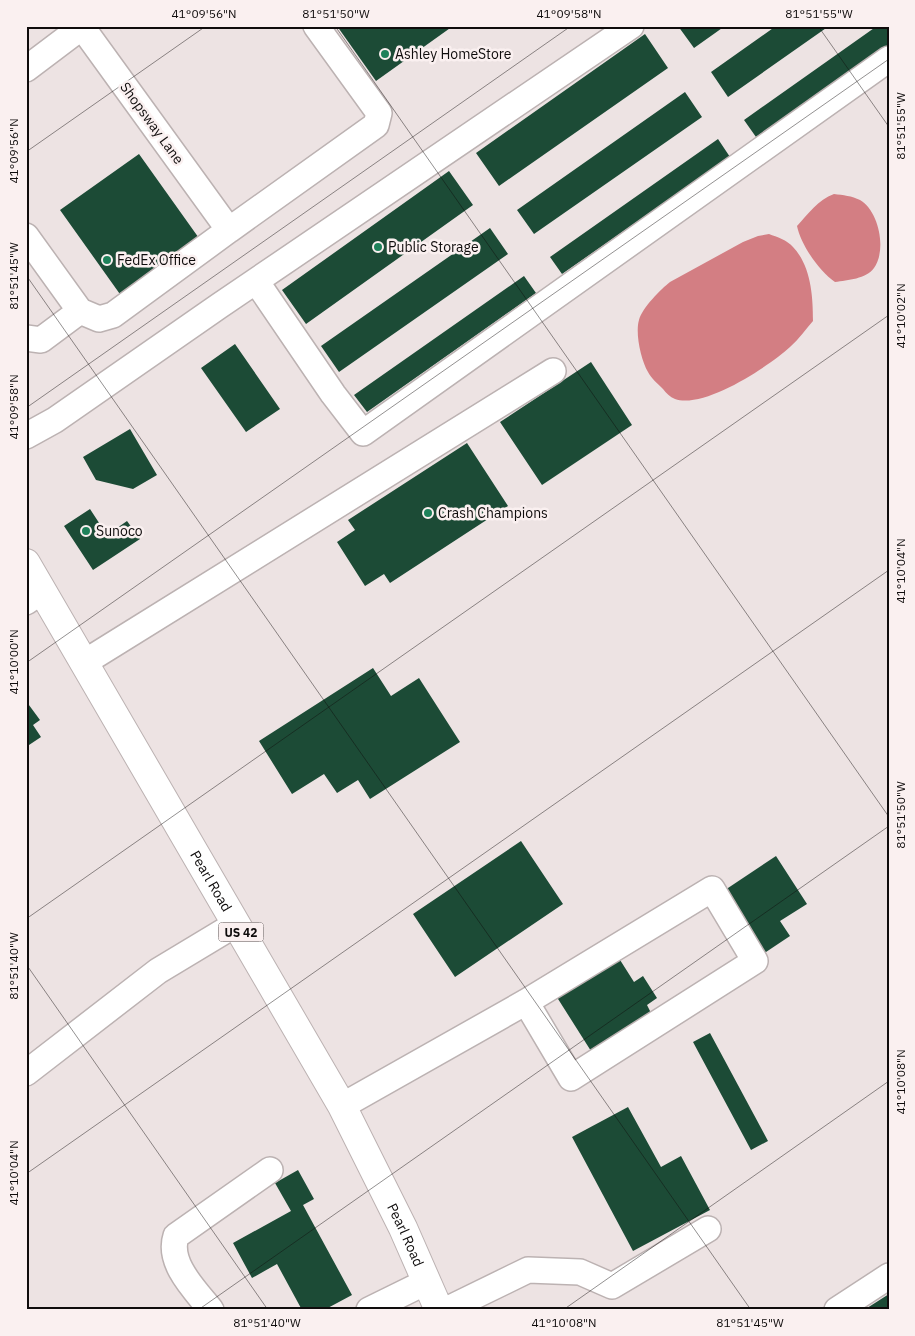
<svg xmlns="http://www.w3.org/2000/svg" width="915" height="1336" viewBox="0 0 915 1336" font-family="'IBM Plex Sans',sans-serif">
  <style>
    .water { fill: #d37e83 }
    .building { fill: #1c4b36 }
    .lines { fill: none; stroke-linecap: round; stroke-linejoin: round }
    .minor-casing { stroke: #bcb2b2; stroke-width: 28 }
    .major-casing { stroke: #bcb2b2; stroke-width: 30 }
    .minor { stroke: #fff; stroke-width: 25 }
    .major { stroke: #fff; stroke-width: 28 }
    .ticks { fill: none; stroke: #0f0c0c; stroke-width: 1; stroke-opacity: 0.45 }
    .poi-dot { fill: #1e815a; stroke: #faf0f0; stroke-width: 2 }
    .labels { text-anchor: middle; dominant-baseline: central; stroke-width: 5; stroke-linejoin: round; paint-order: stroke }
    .shield { fill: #faf0f0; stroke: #565050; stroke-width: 1 }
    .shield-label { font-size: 12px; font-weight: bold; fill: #0f0c0c }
    .poi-label { font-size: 14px; fill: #0f0c0c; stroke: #faf0f0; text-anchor: start }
    .street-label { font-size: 14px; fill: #0f0c0c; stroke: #faf0f0 }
    .neatline { fill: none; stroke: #0f0c0c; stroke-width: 2 }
    .ticks-label { font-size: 12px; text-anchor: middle; fill: #0f0c0c }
  </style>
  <rect width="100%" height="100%" fill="#ede3e3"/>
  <!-- water -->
  <path class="water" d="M834,194c9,1 18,2 26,6 19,11 27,50 14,68 -8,11 -26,12 -39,14 -16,-11 -34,-37 -38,-56 11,-12 21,-26 37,-32z
    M769,234c8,3 18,6 24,13 18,19 20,49 20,74 -7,8 -14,18 -23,26 -22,20 -86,62 -115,52 -5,-2 -9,-6 -12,-10 -5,-5 -12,-11 -15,-17 -7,-12 -13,-39 -9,-52 3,-12 22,-31 31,-38l73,-40 15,-6z"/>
  <!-- building -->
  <path class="building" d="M337,26h116l-77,55z
    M678,26h47l-31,22z
    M776,26h53l-101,71 -17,-25z
    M877,26h12v19l-133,92 -12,-17z
    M645,34l23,34 -169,118 -23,-33z
    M685,92l17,25 -168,117 -17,-24z
    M718,139l12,18 -168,117 -12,-17z
    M139,154l62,87 -79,56 -62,-87z
    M449,171l24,34 -167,119 -24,-34z
    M490,228l18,26 -169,118 -18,-26z
    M524,276l12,17 -169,119 -13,-17z
    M235,344l45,65 -34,23 -45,-64z
    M591,362l41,63 -90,60 -42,-63z
    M130,429l27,46 -24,14 -37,-9 -13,-23z
    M467,443l41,63 -118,77 -6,-9 -19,12 -28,-44 18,-12 -7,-10z
    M90,509l17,26 20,-14 13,18 -47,31 -29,-44z
    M373,668l18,28 28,-18 41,64 -90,57 -12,-19 -21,13 -13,-19 -32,20 -33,-53z
    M26,701l14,19 -7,5 8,12 -15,10z
    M521,841l42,63 -108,73 -42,-63z
    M776,856l31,48 -27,17 10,15 -27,18 -41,-62z
    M615,952l19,30 9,-6 14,22 -10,7 4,8 -60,38 -38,-60z
    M710,1033l58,108 -17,9 -58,-108z
    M628,1107l33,60 20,-11 29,54 -77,41 -61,-114z
    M298,1170l16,29 -11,6 49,90 -28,15h-22l-25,-46 -25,14 -19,-35 58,-32 -16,-28z
    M889,1294v16h-25z"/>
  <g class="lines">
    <defs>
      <path id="minor" d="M26,69l57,-43
        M229,230l147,-105 3,-12 -63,-87
        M26,236l54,75 19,8 14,-4 116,-85 -147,-203
        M256,281l77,113 30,39 526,-374
        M26,338l15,2 39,-29
        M26,436l29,-16 164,-114 412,-280
        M26,602l16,-11
        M85,662l468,-291
        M26,1073l132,-102 78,-47
        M342,1106l184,-104 186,-113 43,72 -184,117 -45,-76
        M211,1310c-16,-20 -44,-47 -35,-74l94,-66
        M369,1310l57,-28
        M446,1310l82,-40 52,2 32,14 96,-57
        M837,1310l52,-34"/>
      <g id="major">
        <path id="s1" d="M26,563l316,543 61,122 36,82"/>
      </g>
    </defs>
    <!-- minor casing -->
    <use href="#minor" class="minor-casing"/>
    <!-- major casing -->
    <use href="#major" class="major-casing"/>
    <!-- minor -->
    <use href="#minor" class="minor"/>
    <!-- major -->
    <use href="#major" class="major"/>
  </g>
  <!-- ticks -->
  <path class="ticks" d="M335,26l554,791M818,26l71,101M26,152l180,-126M26,275l725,1035M26,408l545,-382M26,663l863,-604M26,919l863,-604M26,964l242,346M26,1174l863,-604M198,1310l691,-484M563,1310l326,-229"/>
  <!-- markers -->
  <g class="poi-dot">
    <circle cx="385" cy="54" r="5"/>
    <circle cx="378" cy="247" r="5"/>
    <circle cx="107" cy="260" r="5"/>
    <circle cx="428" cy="513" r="5"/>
    <circle cx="86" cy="531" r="5"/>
  </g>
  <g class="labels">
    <!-- shield labels -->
    <rect class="shield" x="218.5" y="922.5" width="45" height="19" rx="4"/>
    <g class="shield-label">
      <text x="241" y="932">US 42</text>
    </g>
    <!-- poi labels -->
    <g class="poi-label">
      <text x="395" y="54">Ashley HomeStore</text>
      <text x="388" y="247">Public Storage</text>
      <text x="117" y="260">FedEx Office</text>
      <text x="438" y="513">Crash Champions</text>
      <text x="96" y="531">Sunoco</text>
    </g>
    <!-- street labels -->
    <g class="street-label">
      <text transform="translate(152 123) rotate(54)">Shopsway Lane</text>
      <text stroke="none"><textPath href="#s1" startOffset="368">Pearl Road</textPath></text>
      <text stroke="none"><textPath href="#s1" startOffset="772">Pearl Road</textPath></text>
    </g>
  </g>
  <!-- border -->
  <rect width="915" height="1336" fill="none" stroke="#faf0f0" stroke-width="55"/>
  <rect x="28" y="28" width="860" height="1280" class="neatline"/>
  <g class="ticks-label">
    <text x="204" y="18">41°09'56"N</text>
    <text x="336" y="18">81°51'50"W</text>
    <text x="569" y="18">41°09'58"N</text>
    <text x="819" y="18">81°51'55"W</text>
    <text transform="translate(901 126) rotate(-90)" y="4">81°51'55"W</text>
    <text transform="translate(14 151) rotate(-90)" y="4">41°09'56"N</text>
    <text transform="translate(14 276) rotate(-90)" y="4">81°51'45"W</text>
    <text transform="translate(901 316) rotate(-90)" y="4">41°10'02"N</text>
    <text transform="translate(14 407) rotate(-90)" y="4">41°09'58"N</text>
    <text transform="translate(901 571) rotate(-90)" y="4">41°10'04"N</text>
    <text transform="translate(14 662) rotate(-90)" y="4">41°10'00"N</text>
    <text transform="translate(901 815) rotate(-90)" y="4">81°51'50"W</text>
    <text transform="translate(14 966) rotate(-90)" y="4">81°51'40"W</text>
    <text transform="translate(901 1082) rotate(-90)" y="4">41°10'08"N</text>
    <text transform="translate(14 1173) rotate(-90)" y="4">41°10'04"N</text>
    <text x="267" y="1327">81°51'40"W</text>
    <text x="564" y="1327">41°10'08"N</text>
    <text x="750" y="1327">81°51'45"W</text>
  </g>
</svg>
